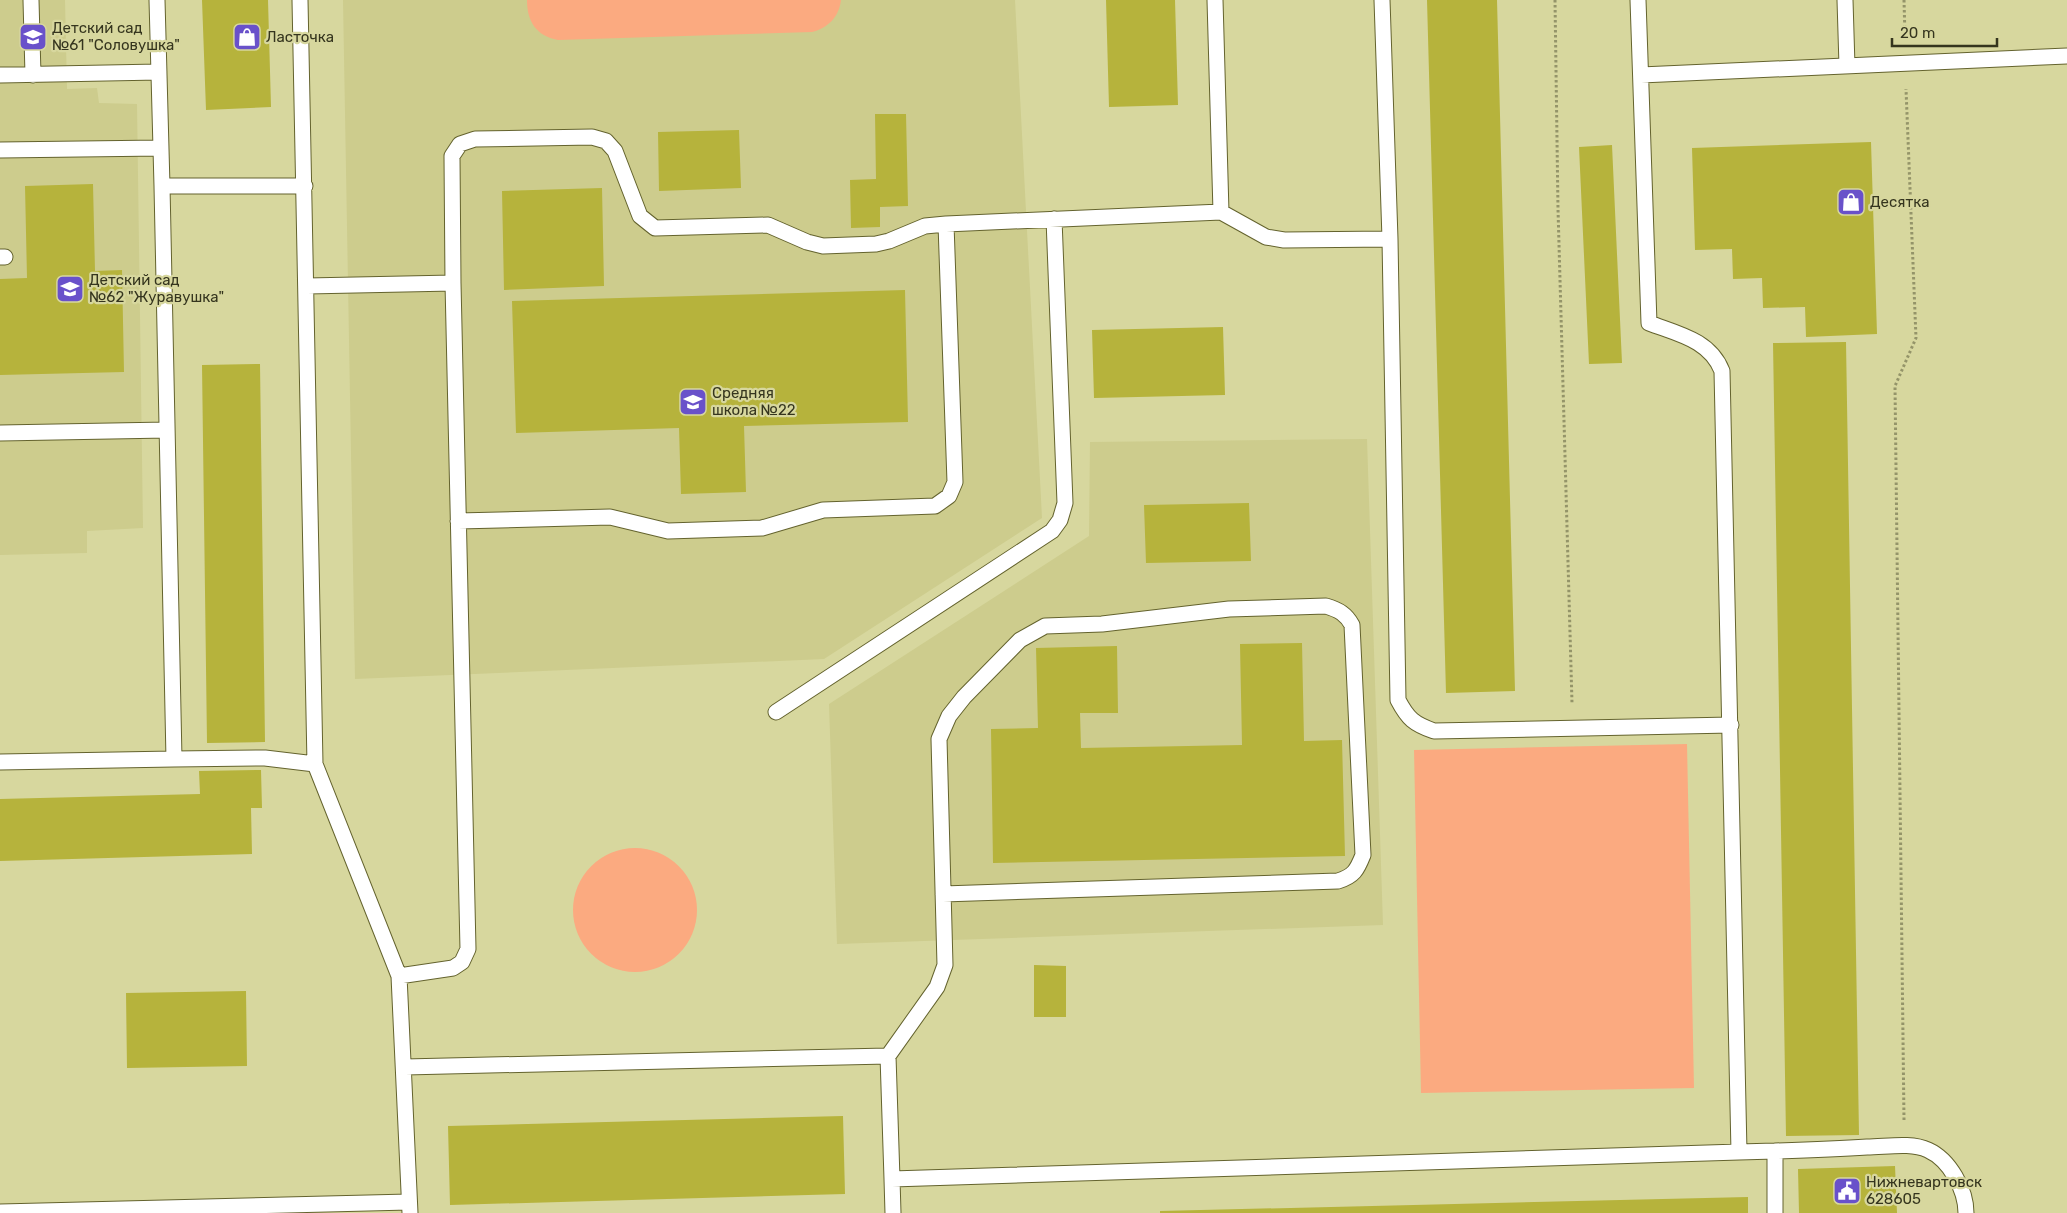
<svg xmlns="http://www.w3.org/2000/svg" width="2067" height="1213" viewBox="0 0 2067 1213" font-family="Rubik,sans-serif">
  <style>
    .built { fill: #cdcc8d }
    .green { fill: #fbaa80 }
    .building { fill: #b6b33c }
    .lines { fill: none; stroke-linecap: round; stroke-linejoin: round }
    .service-casing { stroke: #64632e; stroke-width: 17 }
    .path { stroke: #949469; stroke-width: 3; stroke-dasharray: 2.5 2.5; stroke-linecap: butt }
    .service { stroke: #fff; stroke-width: 15 }
    .labels { text-anchor: middle; dominant-baseline: central; stroke-width: 4.5; stroke-linejoin: round; paint-order: stroke }
    .poi-label { font-size: 15px; fill: #35351e; stroke: #d7d79e; text-anchor: start }
  </style>
  <rect width="100%" height="100%" fill="#d7d79e"/>
  <!-- built -->
  <path class="built" d="M0,0h65l2,89 30,-1 2,15 38,1 6,424 -56,3v22l-87,2z
    M343,0h672l27,518 -218,141 -469,20z
    M1367,439l16,486 -546,19 -8,-240 260,-168 1,-94z"/>
  <!-- green -->
  <path class="green" d="M527,0h314c-2,17 -13,28 -29,32l-254,8c-22,-4 -31,-19 -31,-40z
    M1687,744l7,344 -273,5 -7,-343z
    M573 910a62 62 0 1 1 124 0a62 62 0 1 1-124 0Z"/>
  <!-- building -->
  <path class="building" d="M202,0h66l3,107 -65,3z
    M1106,0h69l3,105 -69,2z
    M1427,0h70l18,691 -69,2z
    M875,114h31l2,92 -28,1v20l-29,1 -1,-48 26,-1z
    M739,130l2,58 -82,3 -1,-59z
    M1871,142l6,192 -71,3 -1,-30 -42,1 -1,-30 -29,1 -1,-30 -37,1 -3,-102z
    M1612,145l10,218 -33,1 -10,-217z
    M93,184l2,87 27,-1 2,102 -124,3v-96l27,-1 -2,-92z
    M602,188l2,98 -100,4 -2,-99z
    M905,290l3,132 -164,4 2,66 -65,2 -2,-66 -163,5 -4,-132z
    M1223,327l2,68 -131,3 -2,-68z
    M1846,342l13,793 -73,1 -13,-793z
    M260,364l5,378 -58,1 -5,-378z
    M1249,503l2,58 -105,2 -2,-58z
    M1302,643l2,98 38,-1 3,116 -352,7 -2,-134 47,-1 -2,-80 81,-2 1,67h-38l1,35 161,-3 -2,-101z
    M261,770l1,38h-11l1,46 -252,7v-62l200,-5 -1,-23z
    M1034,965l32,1v51h-32z
    M246,991l1,75 -120,2 -1,-75z
    M843,1116l2,78 -395,11 -2,-79z
    M1895,1166l2,47h-98l-1,-44z
    M1748,1197v16h-588v-2z"/>
  <g class="lines">
    <defs>
      <path id="service" d="M31,0l2,75
        M157,0l5,186
        M300,0l15,764 84,212 11,237
        M1215,0l6,212 45,25 18,3 106,-1
        M1382,0l8,239 8,461c10,19 16,24 36,31l297,-6
        M1845,0l2,66
        M0,75l159,-3
        M1641,75l426,-19
        M0,150l161,-2
        M0,257h5
        M307,286l146,-3
        M0,433l167,-3
        M458,521l152,-4 58,14 94,-3 61,-18 112,-4 14,-10 6,-14 -9,-258 275,-12
        M776,712l276,-181 8,-11 5,-17 -11,-284
        M174,759l91,-1 50,6
        M0,762l174,-3 -12,-573h143
        M399,976l54,-8 9,-6 6,-13 -15,-666 -1,-127 8,-12 15,-5 117,-2 14,4 9,10 25,65 15,12 113,-3 39,17 16,4 53,-2 13,-3 36,-15 21,-2
        M888,1056l49,-69 8,-22 -6,-226 10,-23 15,-19 56,-57 25,-14 57,-2 127,-15 97,-3c13,4 20,8 26,19l11,230c-6,15 -9,21 -25,26l-395,13
        M405,1067l483,-11 4,123
        M1775,1151c31,-1 61,-2 92,-4 19,0 44,-5 61,3 22,10 38,40 38,63
        M1739,1152l36,-1v62
        M0,1212l409,-10
        M893,1213l-1,-34 847,-27 -17,-781c-12,-31 -44,-37 -73,-48l-11,-323"/>
    </defs>
    <!-- service casing -->
    <use href="#service" class="service-casing"/>
    <!-- path -->
    <path class="path" d="M1555,0l3,209 14,494
      M1904,0l1,37
      M1904,1120l-9,-734 21,-48 -10,-249"/>
    <!-- service -->
    <use href="#service" class="service"/>
  </g>
  <!-- icons -->
  <defs>
    <symbol id="school-square" viewBox="-11 -11 22 22"><rect x="-9" y="-9" width="18" height="18" rx="4" fill="#6951ca" stroke="#d7d79e"/><path d="M0-5L7-2L0 1L-7-2ZM-4 1L0 2.5L4 1V4Q0 6-4 4Z" fill="#fff"/></symbol>
    <symbol id="shop-square" viewBox="-11 -11 22 22"><rect x="-9" y="-9" width="18" height="18" rx="4" fill="#6951ca" stroke="#d7d79e"/><path d="M-5-2.5h2.3a2.7 3.5 0 0 1 5.4 0H5L5.5 6h-11ZM-1.5-2.5h3a1.5 2.3 0 0 0-3 0Z" fill="#fff"/></symbol>
    <symbol id="civic-square" viewBox="-11 -11 22 22"><rect x="-9" y="-9" width="18" height="18" rx="4" fill="#6951ca" stroke="#d7d79e"/><path d="M-.6-6.5H3V-4.5H.6V-3L4-1V1h2V6H-6V1h2V-1L-.6-3ZM-1.2 2.5V6h2.4V2.5Z" fill="#fff"/></symbol>
  </defs>
  <g fill-rule="evenodd">
    <use href="#school-square" x="17" y="21" width="32" height="32"/>
    <use href="#shop-square" x="231" y="21" width="32" height="32"/>
    <use href="#shop-square" x="1835" y="186" width="32" height="32"/>
    <use href="#school-square" x="54" y="273" width="32" height="32"/>
    <use href="#school-square" x="677" y="386" width="32" height="32"/>
    <use href="#civic-square" x="1831" y="1175" width="32" height="32"/>
  </g>
  <g class="labels">
    <!-- poi labels -->
    <g class="poi-label">
      <text x="52" y="28">Детский сад<tspan x="52" dy="17">№61 "Соловушка"</tspan></text>
      <text x="266" y="37">Ласточка</text>
      <text x="1870" y="202">Десятка</text>
      <text x="89" y="280">Детский сад<tspan x="89" dy="17">№62 "Журавушка"</tspan></text>
      <text x="712" y="393">Средняя<tspan x="712" dy="17">школа №22</tspan></text>
      <text x="1866" y="1182">Нижневартовск<tspan x="1866" dy="17">628605</tspan></text>
    </g>
  </g>
  <!-- scale -->
  <path d="M1892 38v8h105v-8" fill="none" stroke="#35351e" stroke-width="2.5"/>
  <text x="1900" y="38" font-size="15" fill="#35351e" stroke="#d7d79e" stroke-width="4" paint-order="stroke">20 m</text>
</svg>
